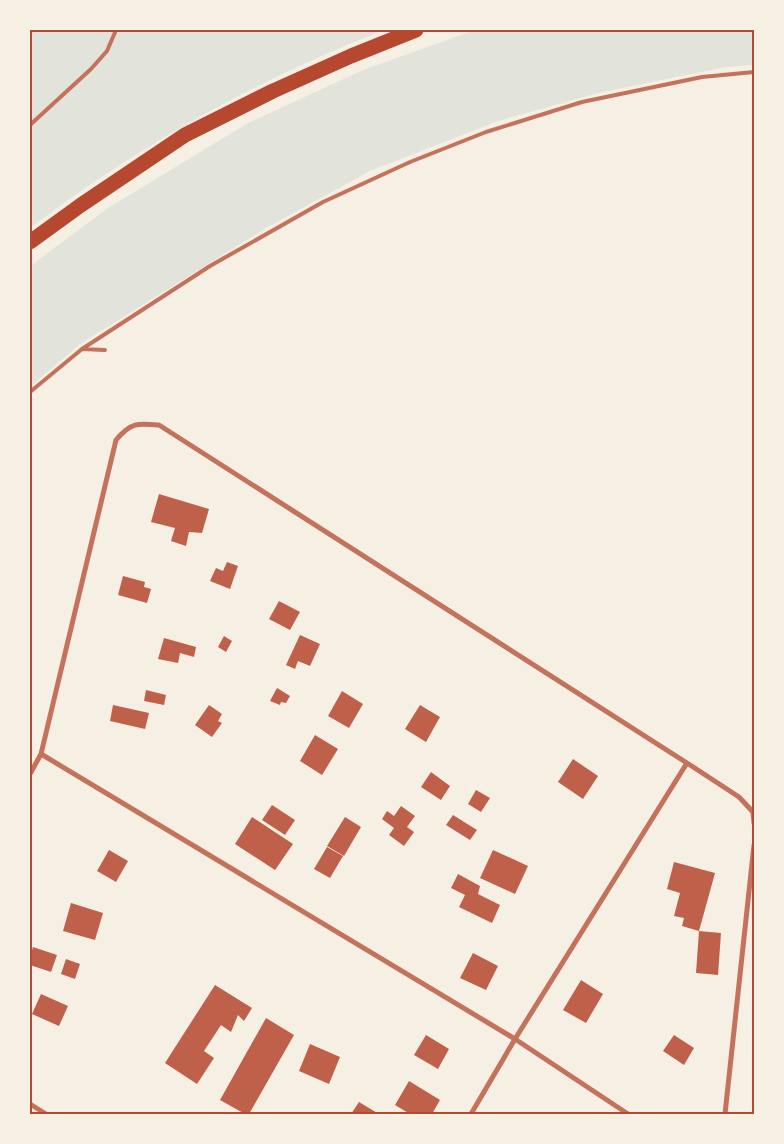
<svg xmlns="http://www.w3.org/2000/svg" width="784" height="1144" viewBox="0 0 784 1144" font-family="'DM Sans',sans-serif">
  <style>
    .green { fill: #e2e4dc }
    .building { fill: #bf614a }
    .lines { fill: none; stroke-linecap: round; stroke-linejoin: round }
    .service { stroke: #c5725c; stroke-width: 4 }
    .minor { stroke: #c5725c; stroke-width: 5 }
    .motorway { stroke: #b5482f; stroke-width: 15 }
    .neatline { fill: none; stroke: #b5482f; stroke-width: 2 }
  </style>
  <rect width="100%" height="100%" fill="#f6efe4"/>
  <!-- green -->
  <path class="green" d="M30,30h354c-126,49 -246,116 -354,198z
    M475,30h279v35l-28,2 -128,26 -100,28 -128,50 -104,57 -186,116 -50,43v-121l78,-58 140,-85 115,-53z"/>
  <!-- building -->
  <path class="building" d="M159,494l50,15 -7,24 -13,-1 -3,14 -15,-5 4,-13 -24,-6z
    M227,562l11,4 -8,23 -20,-8 6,-13 7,3z
    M123,576l22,6 -1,5 7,2 -4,14 -29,-8z
    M279,601l21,11 -10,18 -21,-11z
    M300,635l20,9 -10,22 -12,-5 -3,8 -9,-4z
    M224,636l8,5 -6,11 -8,-5z
    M164,638l32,9 -2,10 -14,-4 -2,10 -20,-4z
    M277,688l13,8 -4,7 -5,-1 -1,3 -10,-4z
    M146,690l20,5 -2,10 -20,-4z
    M342,691l21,13 -14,24 -21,-12z
    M113,705l36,8 -4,16 -35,-8z
    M209,705l13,9 -4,7 4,2 -10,14 -17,-12z
    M420,705l20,12 -14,25 -21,-13z
    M315,735l23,14 -16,26 -22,-14z
    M573,759l25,17 -15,23 -25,-17z
    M431,772l19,14 -9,14 -20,-13z
    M476,790l14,8 -9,14 -13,-8z
    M272,805l23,15 -10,15 -23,-15z
    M401,806l14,10 -8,11 7,5 -10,14 -15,-11 5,-7 -12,-9 5,-8 7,5z
    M453,815l24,15 -7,10 -24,-15z
    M252,817l41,27 -18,26 -40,-26z
    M345,817l16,10 -17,29 -17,-10z
    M327,847l16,9 -13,22 -16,-9z
    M109,850l19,11 -12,21 -19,-11z
    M493,850l35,16 -13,28 -35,-16z
    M674,862l41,11 -16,58 -17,-5 2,-8 -10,-2 6,-23 -13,-4z
    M458,874l22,12 -2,8 22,11 -8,18 -33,-16 6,-12 -14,-7z
    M71,903l32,10 -8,27 -32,-9z
    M699,931l22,2 -3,42 -22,-2z
    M33,947l24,8 -6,17 -21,-7v-9z
    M473,953l25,13 -12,24 -26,-12z
    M66,959l14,5 -5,15 -14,-5z
    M581,980l22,14 -17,29 -23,-13z
    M215,985l37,23 -8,13 -6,-6 -7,17 -10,-7 -17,26 10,7 -17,26 -32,-21z
    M41,994l27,12 -9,20 -27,-12z
    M266,1018l28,17 -45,79h-4l-25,-14z
    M426,1035l23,14 -11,20 -24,-14z
    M674,1035l20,13 -10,17 -21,-14z
    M310,1044l30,13 -11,27 -30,-13z
    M409,1081l31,19 -8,14h-22l-15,-9z
    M359,1102l20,12h-28z"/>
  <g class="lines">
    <!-- service -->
    <path class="service" d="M30,125l61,-56 16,-18 9,-21
      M82,349l23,1
      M30,392l52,-43 128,-83 113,-64 87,-40 76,-30 96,-30 120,-25 52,-5"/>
    <!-- minor -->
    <path class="minor" d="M41,754l474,285 113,75
      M30,774l11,-20 75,-314c15,-18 22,-17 43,-15l528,338 52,34 14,15 1,11
      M30,1104l16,10
      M471,1114l44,-75 172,-276
      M725,1114l29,-269"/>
    <!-- motorway -->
    <path class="motorway" d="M30,242l51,-37 104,-70 88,-44 78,-35 65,-26"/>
  </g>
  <!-- border -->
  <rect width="784" height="1144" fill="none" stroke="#f6efe4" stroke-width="62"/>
  <rect x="31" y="31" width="722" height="1082" class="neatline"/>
</svg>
